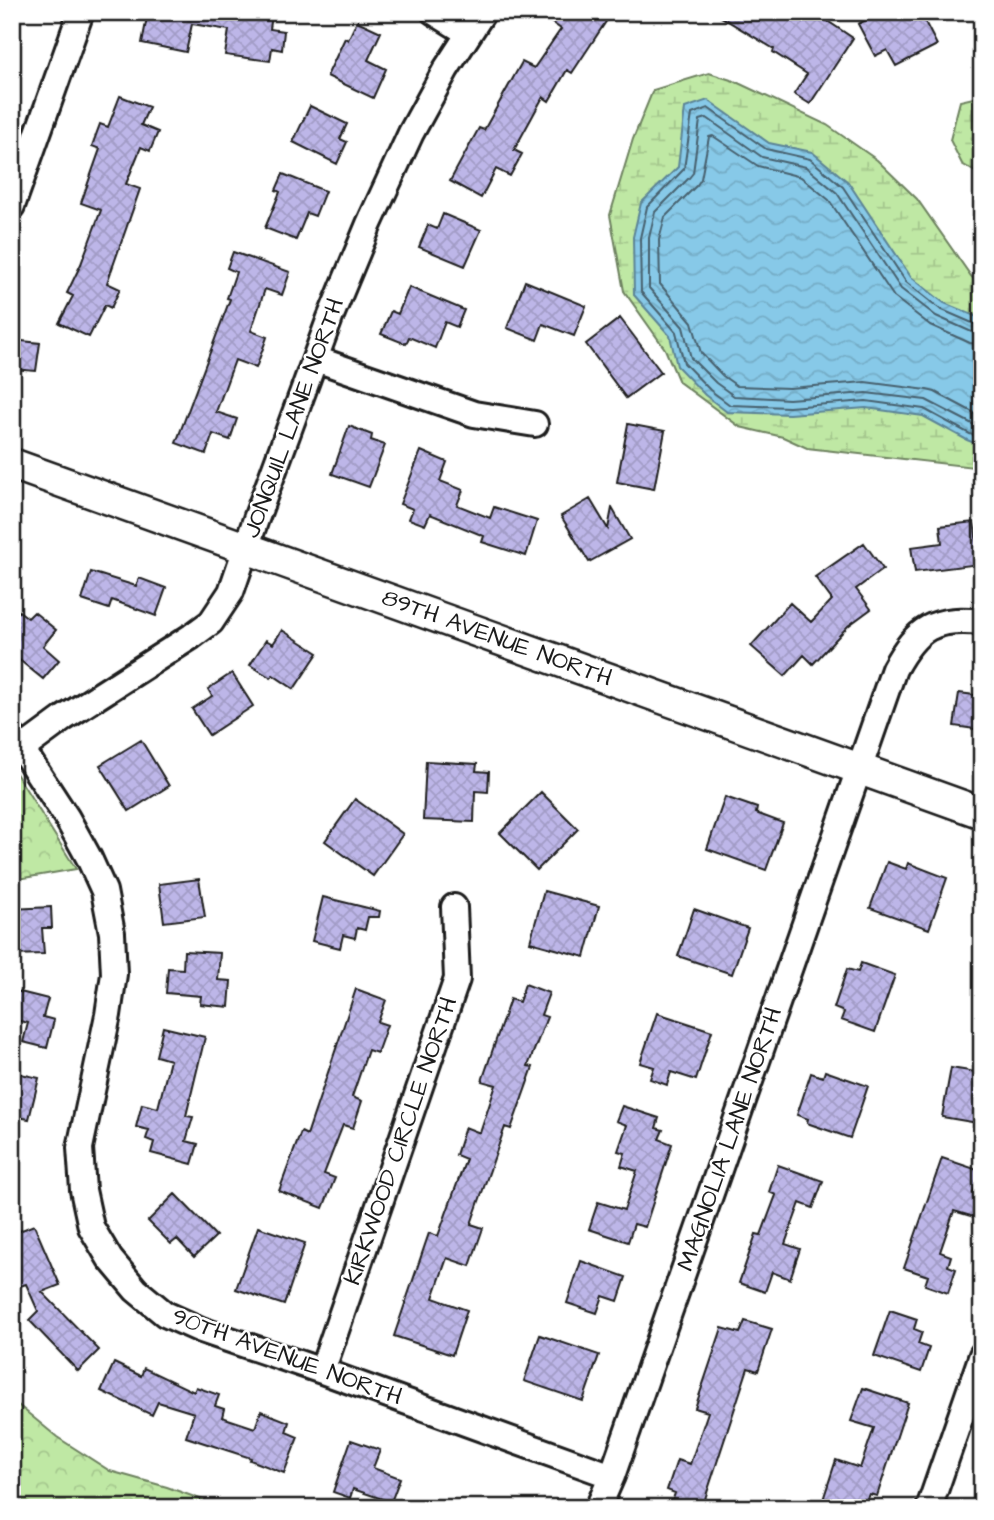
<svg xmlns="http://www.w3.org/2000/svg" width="994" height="1520" viewBox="0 0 994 1520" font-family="'Architects Daughter',sans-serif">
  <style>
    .forest { fill: url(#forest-crowns); stroke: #6e8260; stroke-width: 2 }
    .wetland { fill: url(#wetland-marsh); stroke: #6e8260; stroke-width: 2 }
    .water { fill: url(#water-waves); stroke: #5c8496; stroke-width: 2 }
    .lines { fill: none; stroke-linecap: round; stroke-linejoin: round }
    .shore { stroke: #47616e; stroke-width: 2 }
    .building { fill: url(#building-cross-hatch); stroke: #1c1c1c; stroke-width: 2 }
    .minor-casing { stroke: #1c1c1c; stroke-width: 30 }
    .tertiary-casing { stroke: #1c1c1c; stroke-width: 35 }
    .minor { stroke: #fff; stroke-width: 24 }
    .tertiary { stroke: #fff; stroke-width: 30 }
    .labels { text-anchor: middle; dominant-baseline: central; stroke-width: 5; stroke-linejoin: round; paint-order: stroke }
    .street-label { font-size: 24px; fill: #1c1c1c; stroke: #fff }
  </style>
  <defs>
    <pattern id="forest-crowns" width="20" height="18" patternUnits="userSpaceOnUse" patternTransform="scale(1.75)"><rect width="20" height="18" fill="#bfe8a4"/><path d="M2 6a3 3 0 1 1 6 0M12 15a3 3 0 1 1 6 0" fill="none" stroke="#a4c68d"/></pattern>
    <pattern id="wetland-marsh" width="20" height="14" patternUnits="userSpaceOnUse" patternTransform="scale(1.75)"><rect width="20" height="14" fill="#bfe8a4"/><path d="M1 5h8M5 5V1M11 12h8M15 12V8" fill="none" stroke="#a4c68d"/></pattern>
    <pattern id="water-waves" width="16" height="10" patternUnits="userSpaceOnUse" patternTransform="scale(1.75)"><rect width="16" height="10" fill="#87c9e8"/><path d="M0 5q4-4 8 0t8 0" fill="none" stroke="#74acc6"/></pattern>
    <pattern id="building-cross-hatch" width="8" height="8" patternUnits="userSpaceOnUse" patternTransform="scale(1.75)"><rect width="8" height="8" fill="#bdb6e8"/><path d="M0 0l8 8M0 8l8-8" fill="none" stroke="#a29cc6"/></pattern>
  </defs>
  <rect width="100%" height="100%" fill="#fff"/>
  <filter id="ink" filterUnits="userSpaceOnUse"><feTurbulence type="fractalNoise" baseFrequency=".0143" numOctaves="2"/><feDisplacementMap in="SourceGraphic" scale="14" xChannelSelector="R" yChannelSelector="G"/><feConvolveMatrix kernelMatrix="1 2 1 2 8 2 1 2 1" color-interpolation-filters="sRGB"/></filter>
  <g filter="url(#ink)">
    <!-- forest -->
    <path class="forest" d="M12,767l64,102 -64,11z
      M12,1400l45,37 53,34 57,16 58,21h-213z"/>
    <!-- wetland -->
    <path class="wetland" d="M709,73l25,8 93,44 50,35 40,39 54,77 11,11v181l-175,-20 -24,-11 -43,-10 -61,-45 -14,-33 -41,-58 -14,-76 23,-76 20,-49z
      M982,96v80l-20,-12 -12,-24 10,-39z"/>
    <!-- water -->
    <path class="water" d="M708,100l61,43 43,9 36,30 63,95 33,26 38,16v127l-15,-6 -44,-24 -57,-8 -77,6 -62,-2 -22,-17 -28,-29 -7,-30 -36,-41 -1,-58 8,-34 37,-36 7,-59z"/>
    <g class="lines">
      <!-- shore -->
      <path class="shore" d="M982,325h-5l-37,-16 -34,-27 -63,-95 -33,-28 -44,-10 -58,-41 -16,6 -8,55 -37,38 -7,31 1,54 35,40 8,31 26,27 20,15 59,2 77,-6 58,8 46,25 12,4
        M982,334l-8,-1 -38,-17 -35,-27 -64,-96 -31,-26 -44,-10 -55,-39 -7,2 -7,53 -4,5 -34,34 -6,26v50l34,39 8,31 25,25 18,13 55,3 77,-6 60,7 56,29
        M982,344l-12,-1 -40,-18 -36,-28 -65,-97 -28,-23 -43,-11 -45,-30 -4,1 -8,42 -4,6 -32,32 -6,23 1,44 32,38 9,31 22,23 14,10 52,2 76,-6 62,8 8,2 47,25"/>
    </g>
    <!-- building -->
    <path class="building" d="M148,12h103l21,3 -2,14 14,2 -2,19 -10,-2 -2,13 -45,-6 4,-25 -37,-6 -6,28 -44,-9z
      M536,12h59l12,8 -35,53 -5,-3 -18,31 -6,-4 -29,53 8,4 -12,22 -14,-7 -15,29 -31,-17 29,-53 5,2 38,-68 12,6 27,-39z
      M713,12h101l39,26 -43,66 -16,-10 13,-20 -34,-22 1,-3z
      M881,12h39l17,33 -41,21 -9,-16 -12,6 -17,-32z
      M357,21l24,11 -13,28 18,9 -13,29 -46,-22 18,-38 3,2z
      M120,96l29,11 -8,18 17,7 -8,19 -9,-4 -15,37 14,5 -33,94 13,6 -9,19 -6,-3 -16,32 -30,-14 14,-27 -6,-3 14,-29 20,-54 -20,-7 19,-54 -8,-3 8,-22 8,3z
      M310,106l37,18 -7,15 7,3 -10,22 -44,-22z
      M283,174l42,17 -10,25 -8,-3 -11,27 -31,-12 15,-36 -4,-2z
      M443,214l38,16 -16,36 -46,-19 9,-22 9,4z
      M233,252l57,20 -8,23 -17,-6 -14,42 16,6 -11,31 -21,-8 -19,52 21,7 -7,21 -17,-6 -7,20 -30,-11 54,-144 -3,-1 9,-26 -9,-4z
      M525,281l61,25 -12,30 -31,-12 -6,16 -30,-12z
      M409,287l55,23 -7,17 -12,-5 -10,26 -26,-11 -3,7 -25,-10 10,-23 7,3z
      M620,318l41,54 -35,26 -40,-54z
      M12,340l28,3 -4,28 -24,-2z
      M628,424l37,7 -11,58 -37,-7z
      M349,426l23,9 -1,5 14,5 -16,42 -37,-13z
      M421,451l26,11 -7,19 23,9 -6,15 33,13 4,-11 43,14 -11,35 -44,-14 2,-6 -54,-22 -5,11 -16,-6 4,-10 -13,-5z
      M590,499l18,30 4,-21 18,31 -41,23 -28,-46z
      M974,522l6,42 -65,8 -4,-25 31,-4 -2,-17z
      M864,543l19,26 -27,20 15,20 -23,17 -35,38 -9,-9 -19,21 -34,-30 39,-43 21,19 21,-22 -17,-23z
      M91,572l45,14 3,-8 27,10 -10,28 -44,-16 -3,9 -27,-9z
      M19,611l9,7 6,-6 22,18 -13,16 16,14 -16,19 -31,-25v-34z
      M282,630l36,23 -24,36 -21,-14 -2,3 -21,-13 16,-25 7,4z
      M232,673l21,33 -44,29 -17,-26 20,-13 -4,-7z
      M959,693l23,3v34l-28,-4z
      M141,740l28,46 -40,25 -29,-46z
      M426,761l51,3 -1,7 13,1 -1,20 -13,-1 -1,31 -51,-2z
      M541,792l37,37 -41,41 -37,-37z
      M725,797l32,11 -1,5 27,10 -17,47 -59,-21z
      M355,799l48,35 -30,42 -48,-35z
      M887,862l19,7 2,-6 39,15 -18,51 -59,-21z
      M199,879l6,38 -41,5 -5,-38z
      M544,891l55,15 -14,51 -55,-15z
      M323,897l57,14 -1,6h-11l-3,13 -8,-2 -2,10 -12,-3 -3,13 -28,-7z
      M51,907l1,21h-10l2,26 -32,1v-46z
      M694,909l54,19 -16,46 -54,-18z
      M184,951l36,2 -2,27 13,1 -2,26 -29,-3 1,-8 -35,-3 2,-25 15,1z
      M861,963l34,12 -20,57 -34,-12 3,-8 -10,-4 13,-39 11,3z
      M525,984l24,9 -8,22 6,2 -19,49 5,1 -22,62 -6,-2 -34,97 12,4 -13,38 -23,-8 -14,40 34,12 -15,45 -58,-19 35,-103 9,3 28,-77 -10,-4 9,-28 15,6 16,-48 -14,-4 28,-82 9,3z
      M356,989l30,11 -8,22 9,3 -10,28 -9,-3 -16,47 10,4 -9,27 -10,-3 -19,49 11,4 -12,30 -44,-17 22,-59 6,3z
      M12,990l36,9 -5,18 11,3 -7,28 -24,-6 5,-19 -16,-4z
      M657,1013l55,18 -16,49 -25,-8 -4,13 -17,-6 4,-12 -14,-4z
      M163,1027l42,10 -19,79 7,1 -7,24 12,3 -6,20 -41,-11 3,-11 -8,-3 3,-9 -13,-3 6,-23 16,4 12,-48 -14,-4z
      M951,1068l31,5v30l-4,20 -36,-6z
      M825,1071l43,15 -18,52 -43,-15 1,-4 -11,-4 14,-42 12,4z
      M12,1072l27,6 -10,41 -17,-3z
      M622,1106l37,12 -3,10 7,2 -4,9 13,5 -27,83 -11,-3 -6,18 -39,-13 9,-27 26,8 13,-39 -16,-5 4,-13 -7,-2 9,-26 -11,-4z
      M942,1158l39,13 -8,22 8,3 -7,21 -20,-6 -14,41 11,4 -3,10 8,3 -8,24 -23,-8 3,-9 -24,-8z
      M778,1165l45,16 -10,27 -13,-5 -15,41 15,5 -10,30 -18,-7 -7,20 -26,-9 17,-49 5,1 15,-40 -7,-3z
      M175,1194l41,42 -22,21 -17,-18 -6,5 -23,-23z
      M34,1225l26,60 -18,7 57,58 -21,21 -49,-51 9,-9 -12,-27 -14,5v-55z
      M258,1227l47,16 -21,62 -48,-16z
      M581,1261l45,16 -8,24 -15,-5 -6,17 -30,-10z
      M890,1310l27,9 -3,10 8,3 -4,12 11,4 -8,24 -47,-16z
      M745,1321l27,8 -14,42 -10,-3 -46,140h-32l5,-15 -8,-3 10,-30 13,4 18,-52 -13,-4 27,-80 18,5z
      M540,1335l59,20 -16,46 -59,-20z
      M114,1363l27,13 3,-8 50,24 2,-5 23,8 -4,11 9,3 -2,8 33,11 6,-17 28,11 -3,10 12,5 -14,36 -34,-13 1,-2 -65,-21 8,-24 -36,-11 -6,13 -51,-24z
      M863,1388l45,15 -31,93 -8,-2 -3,7 -11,-3 -4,10h-6l-22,-8 13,-40 24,8 14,-40 -23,-7z
      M351,1440l29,10 -7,18 27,10 -9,24 -38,-13 -3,9 -17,-6z"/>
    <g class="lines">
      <defs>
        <path id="minor" d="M434,12l34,21
          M12,206l69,-194
          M316,359l158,55 61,10
          M12,736l10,13 45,69 22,40 15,33 8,42 2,41 -6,41 -28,133 3,42 8,37 19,32 26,31 29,24 36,16 121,41 290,105
          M22,749l42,-31 128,-82 19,-14 20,-30 25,-73 74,-201 39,-94 42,-91 35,-64 37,-57
          M322,1371l135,-392 -3,-72
          M598,1508l14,-32 282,-807c23,-42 40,-52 88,-47
          M929,1508l53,-153"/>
        <path id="tertiary" d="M12,464l970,349"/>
      </defs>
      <!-- minor casing -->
      <use href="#minor" class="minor-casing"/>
      <!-- tertiary casing -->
      <use href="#tertiary" class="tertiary-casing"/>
      <!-- minor -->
      <use href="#minor" class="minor"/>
      <!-- tertiary -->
      <use href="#tertiary" class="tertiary"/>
    </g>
  </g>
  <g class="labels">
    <!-- street labels -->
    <g class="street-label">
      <text transform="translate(294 418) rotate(-70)">JONQUIL LANE NORTH</text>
      <text transform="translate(497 638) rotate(20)">89TH AVENUE NORTH</text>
      <text transform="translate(730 1139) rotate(-71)">MAGNOLIA LANE NORTH</text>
      <text transform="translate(401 1141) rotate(-71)">KIRKWOOD CIRCLE NORTH</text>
      <text transform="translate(287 1357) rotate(20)">90TH AVENUE NORTH</text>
    </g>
  </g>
  <!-- margin -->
  <rect width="994" height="1520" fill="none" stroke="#fff" stroke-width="42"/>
  <rect x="21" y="21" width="952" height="1478" fill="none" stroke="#1c1c1c" stroke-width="2.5" filter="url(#ink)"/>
</svg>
